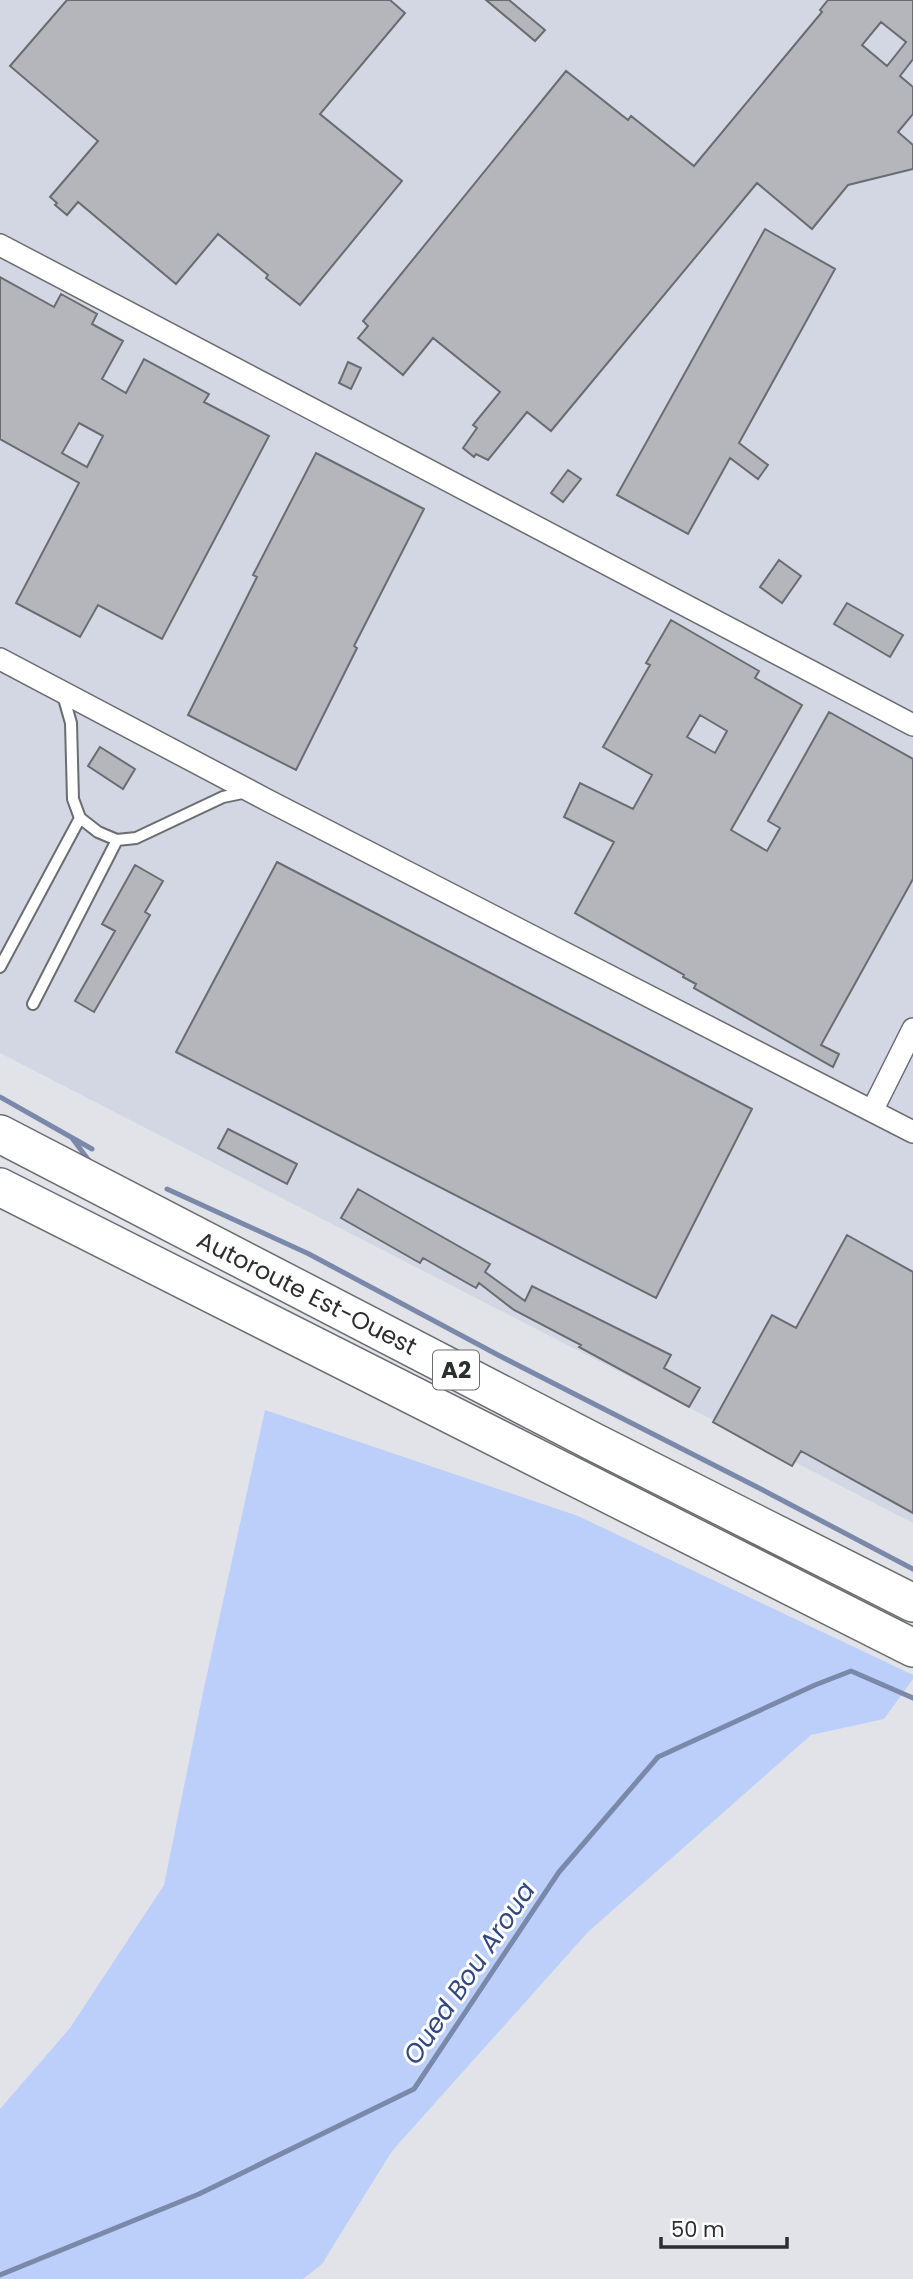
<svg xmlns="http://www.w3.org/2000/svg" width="913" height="2279" viewBox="0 0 913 2279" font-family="Poppins,sans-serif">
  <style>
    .built { fill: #d2d7e3 }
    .green { fill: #bccffa }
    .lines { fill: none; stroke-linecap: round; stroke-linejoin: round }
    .stream { stroke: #7a88aa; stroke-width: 5 }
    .building { fill: #b4b6bb; stroke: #6a6c71; stroke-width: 2; fill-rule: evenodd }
    .service-casing { stroke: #6b6d71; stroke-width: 14 }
    .minor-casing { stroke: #6b6d71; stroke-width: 24 }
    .motorway-casing { stroke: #6b6d71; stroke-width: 40 }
    .service { stroke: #fff; stroke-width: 10 }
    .minor { stroke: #fff; stroke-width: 21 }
    .motorway { stroke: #fff; stroke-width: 37 }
    .labels { text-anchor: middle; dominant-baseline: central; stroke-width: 6; stroke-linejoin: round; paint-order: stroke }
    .shield { fill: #fff; stroke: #6c6d6e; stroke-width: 2 }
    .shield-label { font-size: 23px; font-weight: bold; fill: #2d2e30 }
    .street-label { font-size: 24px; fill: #2d2e30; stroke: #fff }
    .water-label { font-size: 26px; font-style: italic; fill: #314882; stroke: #fff }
  </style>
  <rect width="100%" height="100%" fill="#e1e3e8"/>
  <!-- built -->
  <path class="built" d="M0,0h913v1523l-913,-470z"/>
  <!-- green -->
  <path class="green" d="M265,1410l313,106 335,159v4l-29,40 -73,16 -223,197 -196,219 -70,113 -19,15h-303v-170l70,-81 94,-143 40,-197z"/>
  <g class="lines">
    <!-- stream -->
    <path class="stream" d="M0,1097l92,52
      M72,1138l18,24
      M167,1189l142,65 189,101 259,132 156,82
      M0,2275l199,-81 215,-105 145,-217 99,-115 157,-72 36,-14 62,27"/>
  </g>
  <!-- building -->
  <path class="building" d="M67,0h323l15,13 -85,101 82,67 -102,124 -34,-27 2,-3 -50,-41 -42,50 -98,-82 -11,13 -12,-10 2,-2 -7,-6 48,-56 -88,-75z
    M486,0h23l36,30 -10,11z
    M828,0h85v59l-13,17 13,11v27l-15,18 15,13v24l-65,16 -36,44 -55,-46 -206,248 -24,-19 -39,48 -12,-6 -2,3 -11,-9 14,-20 -4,-3 27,-33 -67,-54 -30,37 -45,-37 10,-12 -5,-5 203,-250 62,49 3,-4 63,50 128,-154 -2,-2zM881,22l25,20 -19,24 -25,-21z
    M765,229l70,40 -96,174 29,22 -10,14 -28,-21 -42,76 -71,-39z
    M0,277l54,30 7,-13 36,20 -5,10 31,17 -21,38 24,14 18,-34 65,35 -5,8 65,34 -107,203 -64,-34 -18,32 -64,-34 63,-120 -79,-44zM79,423l24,13 -16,31 -25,-14z
    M348,362l13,6 -10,21 -12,-6z
    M316,453l108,56 -70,137 3,2 -61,122 -108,-55 69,-138 -4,-2z
    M568,470l13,9 -18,23 -12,-9z
    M779,560l22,16 -19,27 -22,-16z
    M847,603l56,32 -13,22 -56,-33z
    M671,620l88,51 -4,7 47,27 -71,125 36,21 13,-23 -12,-7 61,-109 84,47v120l-92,166 18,9 -6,13 -139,-79 2,-4 -13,-7 1,-2 -109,-62 39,-71 -50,-25 16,-34 53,26 19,-34 -49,-28 47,-82 -4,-2zM700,715l27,16 -12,22 -28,-16z
    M100,747l35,22 -12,20 -35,-23z
    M277,862l475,247 -96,189 -480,-246z
    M135,865l28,16 -18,31 5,3 -56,97 -19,-11 40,-70 -13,-7z
    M228,1129l69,35 -10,20 -69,-36z
    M358,1189l132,75 -5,8 40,29 7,-15 139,69 -7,13 36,20 -11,19 -110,-60 2,-2 -67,-35 -35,-27 -3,5 -53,-30 -3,5 -79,-45z
    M847,1235l66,37v241l-112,-62 -9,15 -79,-44 59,-107 24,13z"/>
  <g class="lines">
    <defs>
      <path id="service" d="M63,695l8,28 2,76 7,19 18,14 19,8 19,-2 87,-41 24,-5
        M0,967l80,-149
        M33,1004l84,-164"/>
      <path id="minor" d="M0,245l913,480
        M0,659l267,141 605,311 41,-82
        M872,1111l41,21"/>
      <path id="motorway" d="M0,1134l592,307 321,162
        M0,1187l913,461"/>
    </defs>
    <!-- service casing -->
    <use href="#service" class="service-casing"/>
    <!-- minor casing -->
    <use href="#minor" class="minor-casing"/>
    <!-- motorway casing -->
    <use href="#motorway" class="motorway-casing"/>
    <!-- service -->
    <use href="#service" class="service"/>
    <!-- minor -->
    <use href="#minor" class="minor"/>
    <!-- motorway -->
    <use href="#motorway" class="motorway"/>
  </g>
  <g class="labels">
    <!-- shield labels -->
    <rect class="shield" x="433" y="1350.5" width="46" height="39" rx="5"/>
    <g class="shield-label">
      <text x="456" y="1370">A2</text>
    </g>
    <!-- street labels -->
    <g class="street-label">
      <text transform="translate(307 1293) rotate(27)">Autoroute Est-Ouest</text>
    </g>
    <!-- water labels -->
    <g class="water-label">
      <text transform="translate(469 1973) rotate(-56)">Oued Bou Aroua</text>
    </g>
  </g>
  <!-- scale -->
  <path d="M661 2237v10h126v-10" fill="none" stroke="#2d2e30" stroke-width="3.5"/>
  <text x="671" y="2237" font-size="21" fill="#2d2e30" stroke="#ffffff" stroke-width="5" paint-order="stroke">50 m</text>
</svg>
